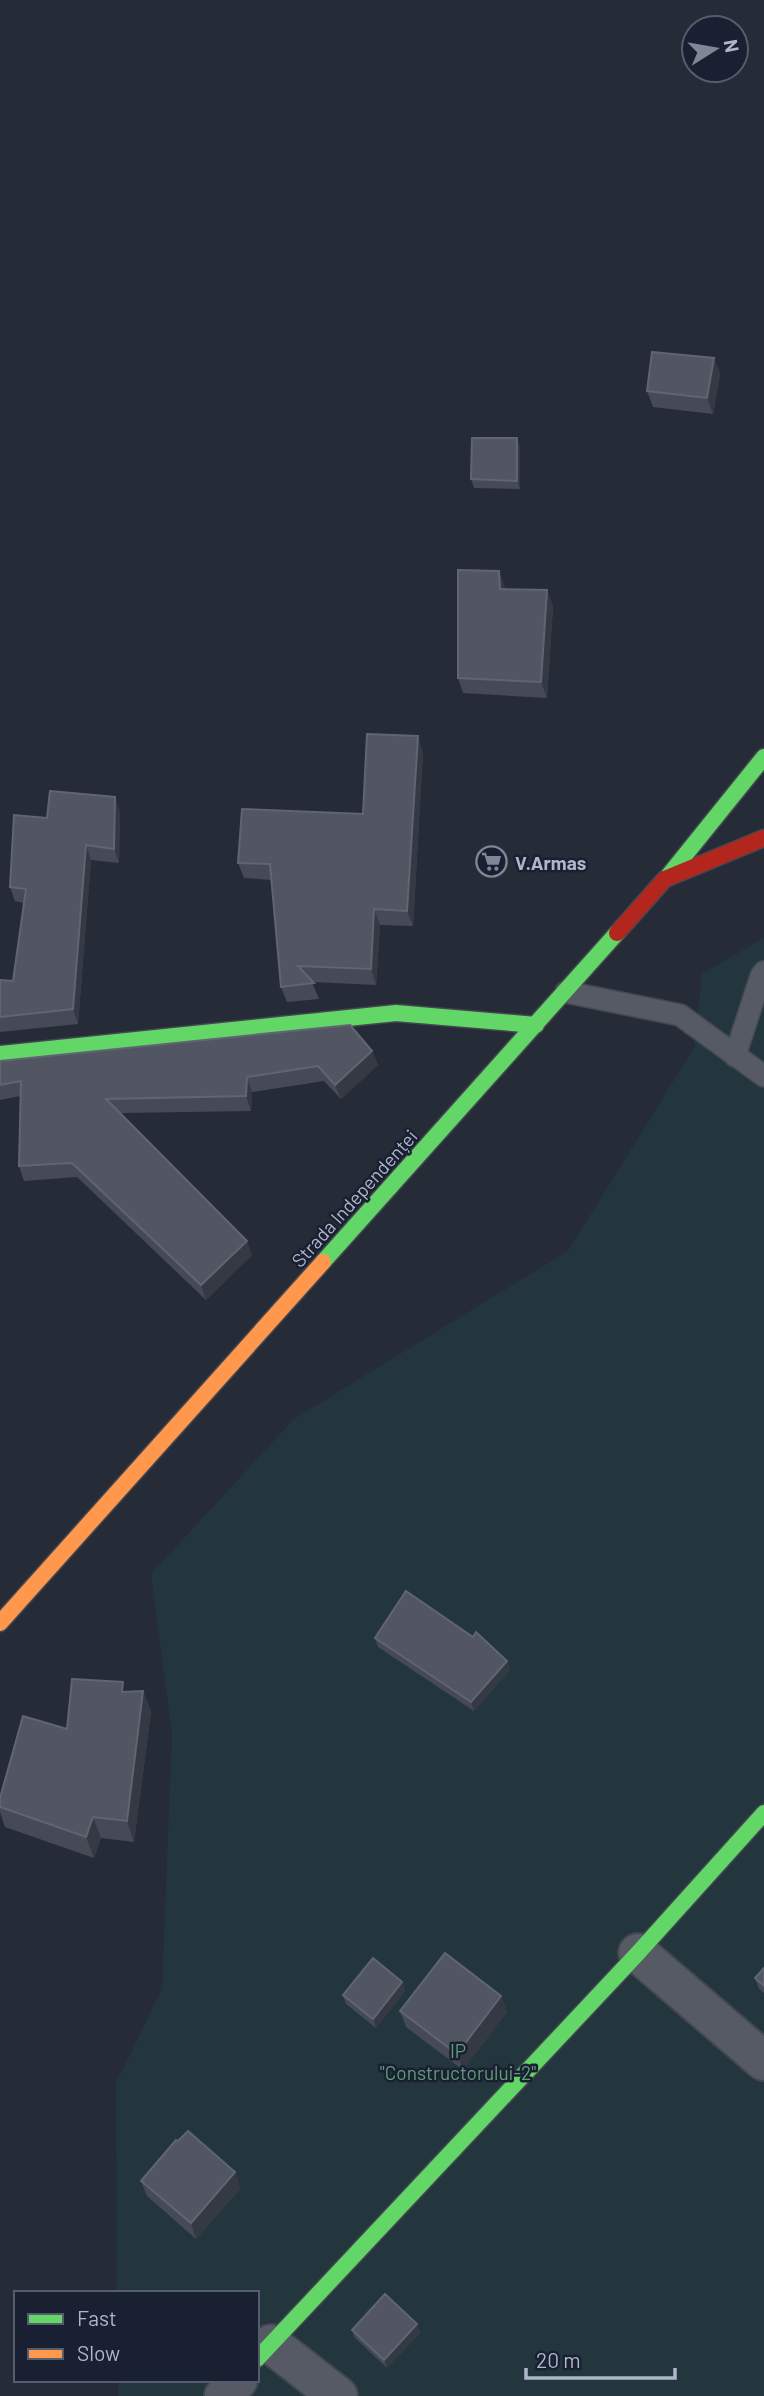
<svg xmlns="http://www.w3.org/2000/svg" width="764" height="2396" viewBox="0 0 764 2396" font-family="Barlow,sans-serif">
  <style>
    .green { fill: #23363d }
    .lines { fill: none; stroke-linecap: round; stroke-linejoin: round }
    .lane-casing { stroke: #434750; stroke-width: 24 }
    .street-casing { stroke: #434750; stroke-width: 42 }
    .fast-casing { stroke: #434750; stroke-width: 19 }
    .slow-casing { stroke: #434750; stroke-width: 19 }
    .jam-casing { stroke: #434750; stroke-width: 19 }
    .lane { stroke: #565a64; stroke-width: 21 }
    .street { stroke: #565a64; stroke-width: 38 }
    .fast { stroke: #63d668; stroke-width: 16 }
    .slow { stroke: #ff974d; stroke-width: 16 }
    .jam { stroke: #b3261e; stroke-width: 16 }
    .wall { fill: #464a56 }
    .shaded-wall { fill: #343944 }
    .building { fill: #515662; stroke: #606572; stroke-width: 2 }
    .labels { text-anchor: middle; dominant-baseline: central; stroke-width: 5; stroke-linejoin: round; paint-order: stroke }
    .poi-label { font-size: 19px; font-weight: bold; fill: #afb6c9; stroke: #192032; text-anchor: start }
    .street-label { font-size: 19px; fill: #afb6c9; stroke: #192032 }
    .park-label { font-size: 19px; fill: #639c78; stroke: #192032 }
  </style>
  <rect width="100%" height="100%" fill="#262c37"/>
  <!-- green -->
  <path class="green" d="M764,938v1458h-646v-16h139v-87h-140l-1,-210 46,-94 10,-255 -21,-160 143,-155 274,-168 126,-203 8,-74z"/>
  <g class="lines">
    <defs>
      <path id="lane" d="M566,992l114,23 84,61
        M735,1056l26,-80 3,-4"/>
      <path id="street" d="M638,1953l126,108
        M271,2344l67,52
        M224,2396l14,-16"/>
      <path id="fast" d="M669,875l95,-118
        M0,1054l396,-41 140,12
        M323,1262l294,-329
        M257,2359l381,-406 126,-140"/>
      <path id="slow" d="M0,1623l323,-361"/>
      <path id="jam" d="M617,933l48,-54 99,-41"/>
    </defs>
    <!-- lane casing -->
    <use href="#lane" class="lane-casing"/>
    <!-- street casing -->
    <use href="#street" class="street-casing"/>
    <!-- fast casing -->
    <use href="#fast" class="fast-casing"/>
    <!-- slow casing -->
    <use href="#slow" class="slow-casing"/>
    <!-- jam casing -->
    <use href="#jam" class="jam-casing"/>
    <!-- lane -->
    <use href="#lane" class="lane"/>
    <!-- street -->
    <use href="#street" class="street"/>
    <!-- fast -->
    <use href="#fast" class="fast"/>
    <!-- slow -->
    <use href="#slow" class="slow"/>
    <!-- jam -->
    <use href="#jam" class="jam"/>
  </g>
  <!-- wall -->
  <path class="wall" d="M714,358l6,16 -7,40 -60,-7 -6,-16z
    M520,447v42l-46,-1 -3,-9z
    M505,587v2l42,1 6,16 -6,92 -84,-5 -5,-15z
    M423,752l-10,174 -33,-1 -4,60 -64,-3 7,17 -32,3 -6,-15 -9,-107 -28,-2 -6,-15 125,-49z
    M120,812l-1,51 -28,-3 -13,164 -78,8v-52l13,1 11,-78 -9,-2 -5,-14 37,-69z
    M372,1051l6,14 -37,34 -17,-18 -72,11 -1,19 -130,2 131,142 -46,45 -129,-123 -53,4 -5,-15 1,-70 -20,4v-39z
    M375,1638l132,23 3,9 -36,41 -96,-64z
    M143,1691l8,21 -17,130 -33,-4 -7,20 -89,-31 -5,-15v-14l67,-69 59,-37z
    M764,1968v25l-5,-4 -4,-11z
    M402,1982l3,9 -29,37 -30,-24 -3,-9z
    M501,1996l6,16 -44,58 -57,-43 -6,-16z
    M141,2181l100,7 -45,51 -49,-43z
    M417,2324l3,9 -33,35 -32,-30 -3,-8z"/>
  <!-- shaded-wall -->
  <path class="shaded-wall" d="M714,358l6,16 -7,40 -6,-16z
    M517,438l3,9v42l-3,-8z
    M499,571l6,16 1,17 -6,-15z
    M547,590l6,16 -6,92 -6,-16z
    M418,736l5,16 -10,174 -6,-15z
    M115,797l5,15 -1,51 -5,-14z
    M86,845l5,15 -13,164 -5,-15z
    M374,909l6,16 -4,60 -5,-16z
    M372,1051l6,14 -37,34 -6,-14z
    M247,1077l5,15 -1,19 -5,-15z
    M247,1241l5,14 -46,45 -5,-15z
    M507,1661l3,9 -36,41 -3,-9z
    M143,1691l8,21 -17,130 -7,-21z
    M93,1817l8,21 -7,20 -8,-21z
    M402,1982l3,9 -29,37 -3,-9z
    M501,1996l6,16 -44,58 -6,-16z
    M235,2172l6,16 -45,51 -5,-16z
    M417,2324l3,9 -33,35 -3,-8z"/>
  <!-- building -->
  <path class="building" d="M652,352l62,6 -7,40 -60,-7z
    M472,438h45v43l-46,-2z
    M458,570l41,1 1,18 47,1 -6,92 -83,-4z
    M367,734l51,2 -11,175 -33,-2 -3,60 -73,-3 16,17 -33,4 -11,-123 -32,-1 4,-54 121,5z
    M50,791l65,6 -1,52 -28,-4 -13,164 -73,8v-37l13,1 13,-92 -16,-2 4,-72 33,3z
    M350,1025l22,26 -37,34 -17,-19 -71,11 -1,19 -140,3 141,142 -46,44 -129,-122 -53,3 2,-85 -21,4v-24z
    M406,1591l67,46 3,-5 31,29 -36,41 -96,-64z
    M72,1679l51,3 -1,10 21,-1 -16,130 -34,-4 -7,20 -86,-30v-9l23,-82 44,13z
    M445,1953l56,43 -44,58 -57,-43z
    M373,1958l29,24 -29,37 -30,-24z
    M764,1968v18l-9,-8z
    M188,2131l47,41 -44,51 -50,-42 35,-41 2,1z
    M385,2294l32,30 -33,36 -32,-30z"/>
  <!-- icons -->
  <defs>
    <symbol id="supermarket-ring" viewBox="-11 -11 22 22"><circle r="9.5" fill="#192032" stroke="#7f8696" stroke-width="1.5"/><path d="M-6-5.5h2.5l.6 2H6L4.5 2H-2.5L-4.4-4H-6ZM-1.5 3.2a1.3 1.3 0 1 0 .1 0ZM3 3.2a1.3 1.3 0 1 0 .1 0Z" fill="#7f8696"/></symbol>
  </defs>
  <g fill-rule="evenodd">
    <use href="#supermarket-ring" x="474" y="844" width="35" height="35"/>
  </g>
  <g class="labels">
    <!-- poi labels -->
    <g class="poi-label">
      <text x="515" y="862">V.Armas</text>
    </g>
    <!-- street labels -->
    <g class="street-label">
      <text transform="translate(354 1198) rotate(-48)">Strada Independenței</text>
    </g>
    <!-- park labels -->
    <g class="park-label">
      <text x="458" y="2050">IP<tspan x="458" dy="22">"Constructorului-2"</tspan></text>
    </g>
  </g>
  <!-- legend -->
  <rect x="14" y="2291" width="245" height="91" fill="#192032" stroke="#555c6e" stroke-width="2"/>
  <rect x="28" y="2314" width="35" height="10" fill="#63d668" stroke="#555c6e" stroke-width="2"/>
  <text x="77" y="2326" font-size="21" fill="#afb6c9">Fast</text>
  <rect x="28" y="2349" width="35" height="10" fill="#ff974d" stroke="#555c6e" stroke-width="2"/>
  <text x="77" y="2361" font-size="21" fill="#afb6c9">Slow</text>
  <!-- north arrow -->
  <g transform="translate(715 49) rotate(79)"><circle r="33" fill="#192032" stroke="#555c6e" stroke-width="2"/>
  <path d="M0-5L12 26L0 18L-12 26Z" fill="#7f8696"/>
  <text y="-10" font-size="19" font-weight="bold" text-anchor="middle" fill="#afb6c9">N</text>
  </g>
  <!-- scale -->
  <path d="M526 2368v10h149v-10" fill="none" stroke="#afb6c9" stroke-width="3.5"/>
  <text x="536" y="2368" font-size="21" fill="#afb6c9" stroke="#192032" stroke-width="5" paint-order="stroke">20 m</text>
</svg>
